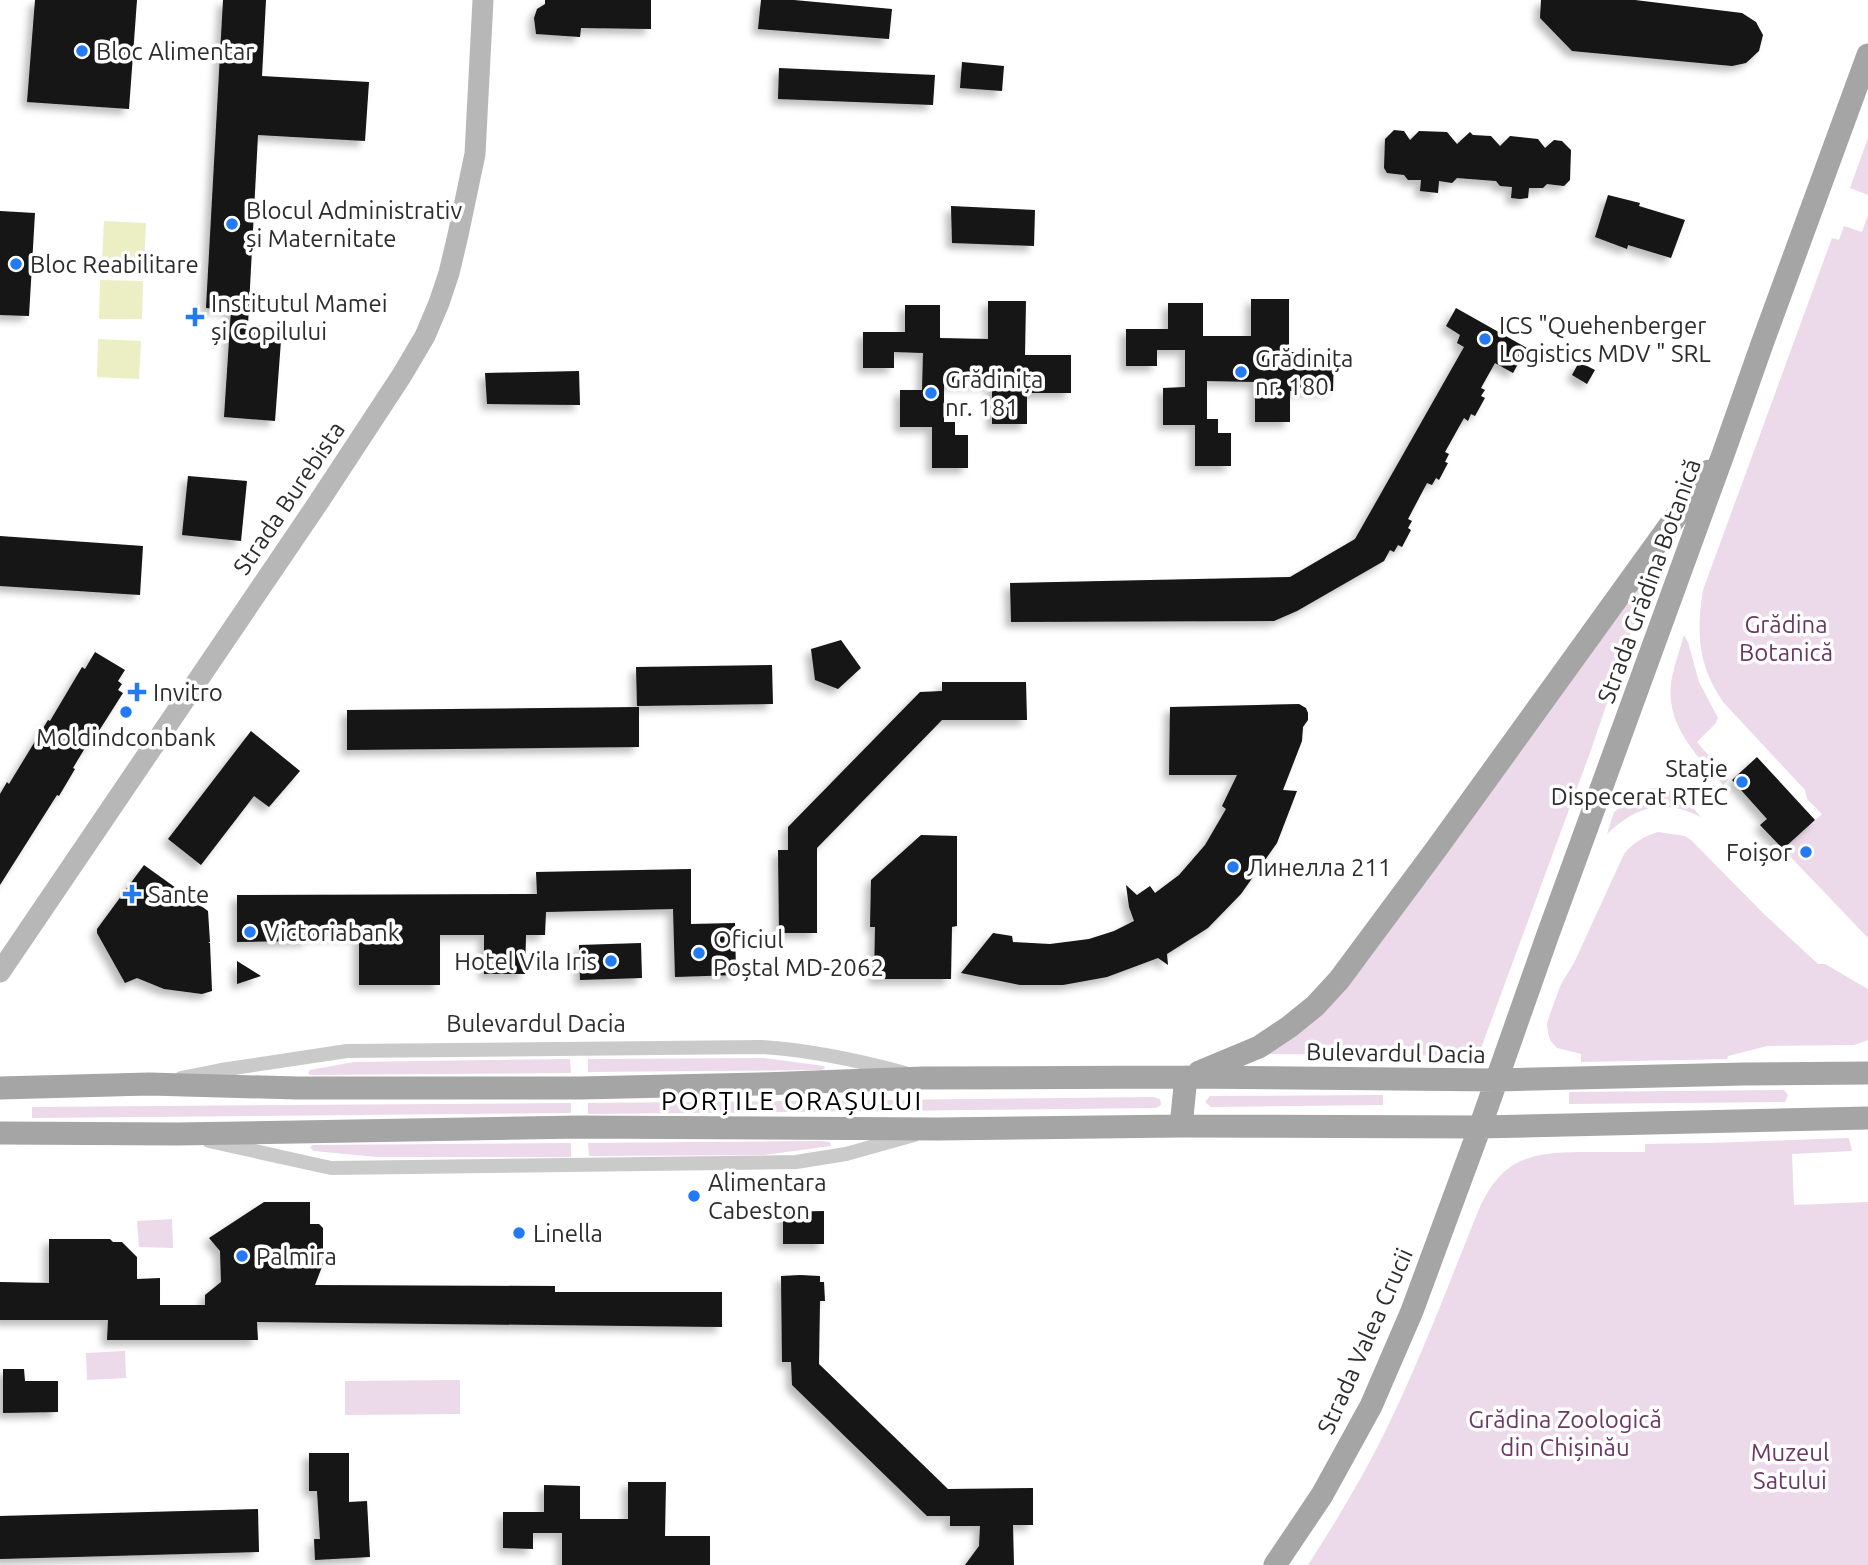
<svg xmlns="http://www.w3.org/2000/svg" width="1868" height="1565" viewBox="0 0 1868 1565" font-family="Ubuntu,sans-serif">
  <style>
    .green { fill: #ecd9ea }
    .water { fill: #eceec4 }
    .building { fill: #141414; filter: url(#shadow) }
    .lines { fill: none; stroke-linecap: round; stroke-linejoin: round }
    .minor { stroke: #cacaca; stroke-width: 14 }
    .secondary { stroke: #b7b7b7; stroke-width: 21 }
    .primary { stroke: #a5a5a5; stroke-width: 23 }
    .poi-dot { fill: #227bf2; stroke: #fff; stroke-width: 2.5 }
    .labels { text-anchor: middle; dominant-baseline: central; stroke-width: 7; stroke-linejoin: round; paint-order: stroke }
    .poi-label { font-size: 24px; fill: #2d2d2d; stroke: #fff; text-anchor: start }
    .street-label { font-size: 24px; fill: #2d2d2d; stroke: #fff }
    .park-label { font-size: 24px; fill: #6c3863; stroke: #fff }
    .neighbourhood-label { font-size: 26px; letter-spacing: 2px; fill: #000; stroke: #fff }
  </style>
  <defs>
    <filter id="shadow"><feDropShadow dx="-5.5" dy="5.5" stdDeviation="3.5" flood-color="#0004"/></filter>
  </defs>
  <rect width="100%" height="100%" fill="#fff"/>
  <!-- green -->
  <path class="green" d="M1868,138v57l-18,-7z
    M1868,215v723l-85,-89 39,-35 -15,-15 -2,-9 -81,-87c-26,-37 -28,-70 -21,-113l129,-352 7,2 5,-14 18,6z
    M1654,564l1,4 -14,35 -50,147 -111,301 -4,3 -12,2 -195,-2c37,-27 71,-59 100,-95z
    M1684,635l4,7 11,40 19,36 -3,6 -18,18 32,37 -6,6c-28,-31 -60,-63 -51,-108 3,-14 8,-28 12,-42z
    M1650,788l13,1 18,5 20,23c-37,-19 -65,-11 -94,17l7,-22 20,-15z
    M1658,832l27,4 6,4 73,74 54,50h7l43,25v51l-14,5 -87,1 -39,10 -1,3 -146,3v-8l-24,-6 -7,-8 -2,-7 -1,-9 3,-10 11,-30 13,-21 50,-109c8,-11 21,-18 34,-22z
    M764,1058l60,8 1,2 -3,2 -234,2v-13z
    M570,1059l1,14 -261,2 -2,-2 2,-3 44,-8z
    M1784,1090l4,5 -3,7 -216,2v-12z
    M1383,1095v10l-172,2 -6,-5 5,-6z
    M1153,1097l7,2 1,6 -5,3 -568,6v-11z
    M571,1103v10l-539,5v-11z
    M1849,1138l3,13 -60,3 2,51 74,-3v363h-560c27,-42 53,-85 75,-129 37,-74 65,-151 96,-227 23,-50 49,-56 101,-57 21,0 43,0 65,0v-8l65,-1z
    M821,1141l9,1 1,4 -67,9 -175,1 -1,-13z
    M571,1143v14h-194l-63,-6 -4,-3 2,-3z
    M172,1219l1,29 -34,-1 -2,-26z
    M125,1351l1,27 -39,2 -1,-27z
    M460,1380v34l-115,1v-34z"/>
  <!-- water -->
  <path class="water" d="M104,221l42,2 -2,41 -42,-2z
    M100,280l43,1 -1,38h-43z
    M98,339l43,2 -2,38 -42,-2z"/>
  <!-- building -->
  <path class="building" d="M35,0h102l-8,109 -102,-7z
    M223,0h43l-4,76 107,6 -4,59 -107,-6 -10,190 34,2 -7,94 -51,-4 7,-107 -25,-2z
    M545,0h106v29l-70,-1 -1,9 -44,-3 -2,-16 3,-9 8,-5z
    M761,0h33l98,9 -3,30 -131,-10z
    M1541,0h94l107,13 14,9 7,13 -4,16 -13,12 -14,3 -160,-15 -32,-33z
    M962,62l42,4 -2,25 -42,-3z
    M779,68l156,7 -2,30 -155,-6z
    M1394,130l10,1 6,9 9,-9 28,1 10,12 13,-12 3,3 18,1 9,10 10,-10 28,3 7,9 9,-8 8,1 9,9 -1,30 -6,6 -17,-2 -4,4h-14l-1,10 -8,1 -9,-1 1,-11 -12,-1 -4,-5 -39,-3 -5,5 -13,-2 -1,12 -18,-2 1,-11h-13l-4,-5 -17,-2 -3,-5 1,-29z
    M1608,195l32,8 -1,3 46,14 -14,38 -43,-13 -1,4 -32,-12z
    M951,206l84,4 -1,36 -82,-3z
    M0,211l35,2 -6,103 -29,-1z
    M1251,299h38v53l45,1 -1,38h-43v31h-35v-40l-48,-1v38h11v14h13v33h-36v-41h-32v-37l22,-1v-37h-28v16h-31v-37h42v-26h35v33h48z
    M988,301h38l-1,54h46v38h-44v31h-35v-40h-48v38h11v13h13v33h-36v-41h-32v-37h22l1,-37 -29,-1v16h-31v-36h42v-27h35v33l48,1z
    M1456,308l71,40 -14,25 -18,-10 -14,25 4,2 -4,6 4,2 -10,18 -4,-2 -3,7 -4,-3 -19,34 4,2 -4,8 3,1 -9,17 -3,-2 -4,7 -5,-2 -19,36 4,2 -4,7 3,2 -9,17 -4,-2 -4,7 -4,-2 -6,11 -87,50 -23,10 -263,1 -1,-39 280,-6 65,-38 109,-192 -7,-4 3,-8 -14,-9z
    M1579,362l16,8 -8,14 -15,-9z
    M579,371l1,34 -93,-1 -2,-31z
    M188,476l59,5 -6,60 -59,-6z
    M0,536l143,10 -3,49 -140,-9z
    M841,640l20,28 -23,21 -23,-9 -4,-31z
    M95,652l30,18 -7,11 4,3 -4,6 5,3 -33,52 -2,-2 -15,25 2,1 -16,27 -2,-1 -57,90v-91l7,-12 2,2 39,-64 2,1 32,-54 3,2z
    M772,665l1,39 -136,2 -1,-39z
    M942,682h84l1,38h-85l-125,128v85h-38l-1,-83h10v-23l132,-135 22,-1z
    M1299,704l7,4 2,5v7l-5,7 -1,14 -19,49 14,1 -20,52 -36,51 -33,34 -41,26 1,11 -10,-7 -51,19 -44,8h-43l-59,-12 32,-40 19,3 1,6 37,2 39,-5 25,-8 20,-10 -5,-14 -3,-22 11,10 13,-9 5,7 24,-18 26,-30 21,-36 -4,-3 15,-31h-68l1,-68z
    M639,707v40l-292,3v-40z
    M251,731l49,40 -31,36 -15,-11 -53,69 -33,-26z
    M1757,757l58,63 -32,29 -23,-24 7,-6 -35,-39z
    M921,835l36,1v90l-5,1 -1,52h-77l1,-52h-5l1,-47z
    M144,865l64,46 2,31h-2l2,1 2,48 -10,3 -38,-5 -27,-11 -12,5 -28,-50v-4z
    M691,869v55l44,-1 1,52 -61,2 -2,-68 -127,3 -1,23h-19l-1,39h-41v-39h-44v50h-81v-49h-51v5l-71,1v-47l300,-1 -1,-22z
    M641,943l1,35 -62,2 -1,-35z
    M237,961l24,15 -24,8z
    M264,1202h46v22h9l4,4v36l-8,21 240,1v6h167v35l-465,-5 1,18h-151l1,-20h-108v-38l49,1v-44h61l3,3h9l15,15v22l23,-1v27h45v-10l16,-13 -1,-31 -11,-13z
    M824,1211v33h-41v-32z
    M800,1275l20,1v6h4l1,19h-5l-1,63 129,125 85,-1v37h-20l1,40h-49l14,-19 1,-20h-30v-10h-23l-135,-131 -1,-23h-9l-1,-86z
    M3,1369h21l1,12h33v31l-55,1z
    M309,1453h40v49l18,-1 3,56 -55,3 -1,-21h6l-3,-48h-8z
    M628,1482h38l-1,54h45v29h-148v-32h-29v16l-30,-1v-36h41v-27l36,1v33h48z
    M258,1509l1,43 -259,7v-43z"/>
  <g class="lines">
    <!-- minor -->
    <path class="minor" d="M181,1078l40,-8 126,-19 414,-4c50,3 96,13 144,26
      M209,1141l122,27 465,-6 50,-8 68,-19"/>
    <!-- secondary -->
    <path class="secondary" d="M0,972l318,-469 84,-128 23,-39 14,-33 10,-30 9,-38 17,-81 8,-154"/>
    <!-- primary -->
    <path class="primary" d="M1199,1072l60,-25 30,-20 26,-21 24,-26 98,-132 272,-377
      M0,1088l149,-4 148,4h283l180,-4 163,-6 263,-1 311,3 247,-6 124,-1
      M1181,1126l5,-49
      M0,1133l177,1 403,-7 358,2 243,-3 299,1 388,-9
      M1275,1565l47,-70 49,-89 41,-95 68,-184 67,-190 178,-488 37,-105 106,-289"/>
  </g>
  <!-- markers -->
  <g class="poi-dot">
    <circle cx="82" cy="51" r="7"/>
    <circle cx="232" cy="224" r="7"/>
    <circle cx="16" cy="264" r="7"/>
    <path d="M191.5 306.5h7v7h7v7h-7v7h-7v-7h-7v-7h7z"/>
    <circle cx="1485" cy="339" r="7"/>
    <circle cx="1241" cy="372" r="7"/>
    <circle cx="931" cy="393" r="7"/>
    <path d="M133.5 681.5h7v7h7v7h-7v7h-7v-7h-7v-7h7z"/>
    <circle cx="126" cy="712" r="7"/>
    <circle cx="1742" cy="782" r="7"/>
    <circle cx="1806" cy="852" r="7"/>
    <circle cx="1233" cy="867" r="7"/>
    <path d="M128.5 883.5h7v7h7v7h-7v7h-7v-7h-7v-7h7z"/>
    <circle cx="250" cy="932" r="7"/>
    <circle cx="699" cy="953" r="7"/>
    <circle cx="611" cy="961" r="7"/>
    <circle cx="694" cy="1196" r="7"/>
    <circle cx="519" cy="1233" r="7"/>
    <circle cx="242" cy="1256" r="7"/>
  </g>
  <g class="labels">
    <!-- poi labels -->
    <g class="poi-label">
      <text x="96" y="51">Bloc Alimentar</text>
      <text x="246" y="210">Blocul Administrativ<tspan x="246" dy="28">și Maternitate</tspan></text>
      <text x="30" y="264">Bloc Reabilitare</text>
      <text x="211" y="303">Institutul Mamei<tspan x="211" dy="28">și Copilului</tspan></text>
      <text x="1499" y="325">ICS "Quehenberger<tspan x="1499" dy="28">Logistics MDV " SRL</tspan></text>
      <text x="1255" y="358">Grădinița<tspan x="1255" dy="28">nr. 180</tspan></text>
      <text x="945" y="379">Grădinița<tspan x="945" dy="28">nr. 181</tspan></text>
      <text x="153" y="692">Invitro</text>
      <text x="126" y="737" text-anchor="middle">Moldindconbank</text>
      <text x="1728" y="768" text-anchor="end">Stație<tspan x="1728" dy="28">Dispecerat RTEC</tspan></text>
      <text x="1792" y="852" text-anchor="end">Foișor</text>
      <text x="1247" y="867">Линелла 211</text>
      <text x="148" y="894">Sante</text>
      <text x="264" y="932">Victoriabank</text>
      <text x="713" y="939">Oficiul<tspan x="713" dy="28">Poștal MD-2062</tspan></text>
      <text x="597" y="961" text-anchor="end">Hotel Vila Iris</text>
      <text x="708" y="1182">Alimentara<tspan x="708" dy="28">Cabeston</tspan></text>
      <text x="533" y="1233">Linella</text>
      <text x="256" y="1256">Palmira</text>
    </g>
    <!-- street labels -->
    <g class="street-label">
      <text transform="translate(289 498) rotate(-56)">Strada Burebista</text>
      <text transform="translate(1649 581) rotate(-70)">Strada Grădina Botanică</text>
      <text x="536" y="1023">Bulevardul Dacia</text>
      <text transform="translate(1396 1053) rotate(1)">Bulevardul Dacia</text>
      <text transform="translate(1365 1341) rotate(-66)">Strada Valea Crucii</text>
    </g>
    <!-- park labels -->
    <g class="park-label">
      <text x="1786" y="624">Grădina<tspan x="1786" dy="28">Botanică</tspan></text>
      <text x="1565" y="1419">Grădina Zoologică<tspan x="1565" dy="28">din Chișinău</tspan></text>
      <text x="1790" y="1452">Muzeul<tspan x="1790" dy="28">Satului</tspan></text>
    </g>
    <!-- neighbourhood labels -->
    <g class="neighbourhood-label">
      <text x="792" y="1100">PORȚILE ORAȘULUI</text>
    </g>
  </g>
</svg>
